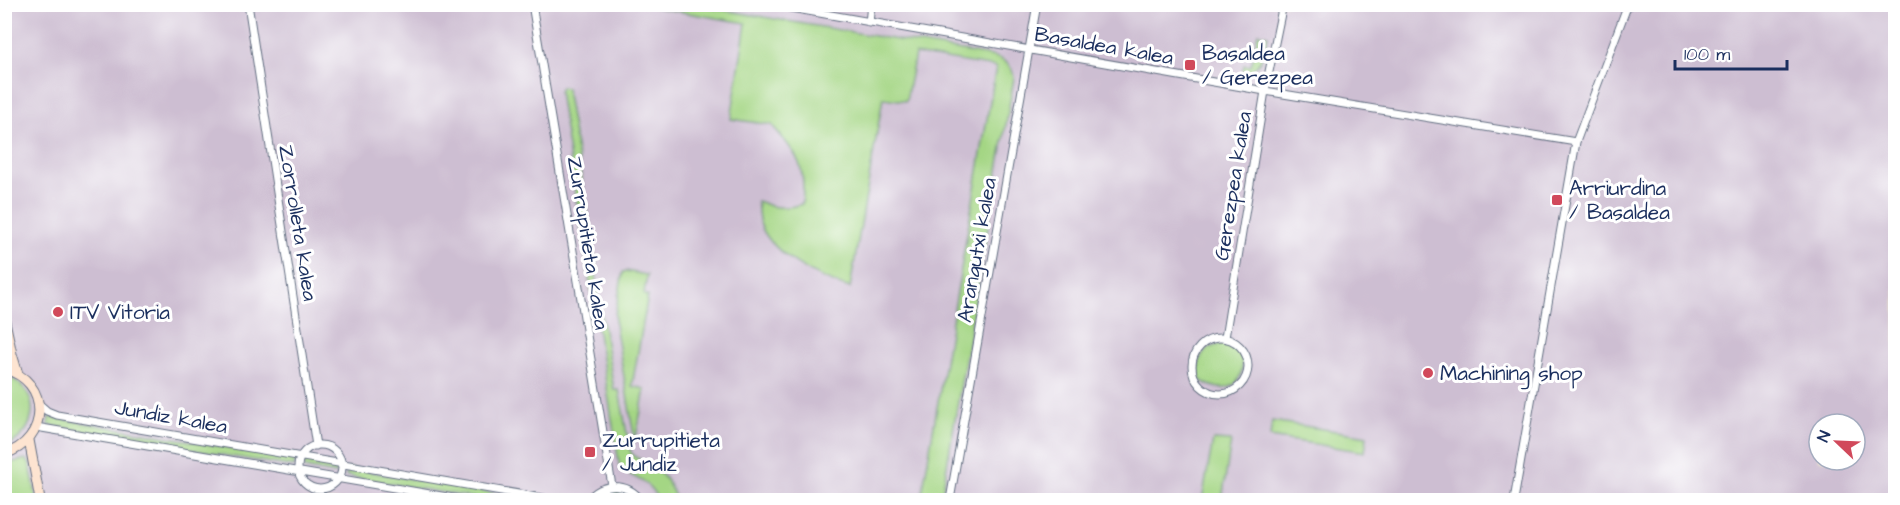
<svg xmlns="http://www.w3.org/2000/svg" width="1900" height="505" viewBox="0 0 1900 505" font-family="'Architects Daughter',sans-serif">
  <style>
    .industrial { fill: #cdbed2; fill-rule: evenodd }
    .green { fill: #a4d684; stroke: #608271; stroke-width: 1.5 }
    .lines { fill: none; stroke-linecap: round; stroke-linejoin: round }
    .street-casing { stroke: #636e81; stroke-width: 9 }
    .secondary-casing { stroke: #636e81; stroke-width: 11 }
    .street { stroke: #fff; stroke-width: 7 }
    .secondary { stroke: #fde4d1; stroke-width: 9 }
    .poi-dot { fill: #d1495b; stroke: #fff; stroke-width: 2 }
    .labels { text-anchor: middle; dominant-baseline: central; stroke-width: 6; stroke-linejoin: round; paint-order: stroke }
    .street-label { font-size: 21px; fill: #1b2f5e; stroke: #fff }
    .poi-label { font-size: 21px; fill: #1b2f5e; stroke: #fff; text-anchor: start }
  </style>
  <rect width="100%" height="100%" fill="#fff"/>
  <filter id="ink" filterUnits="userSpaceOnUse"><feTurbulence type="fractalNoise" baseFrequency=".0167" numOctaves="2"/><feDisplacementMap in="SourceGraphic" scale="12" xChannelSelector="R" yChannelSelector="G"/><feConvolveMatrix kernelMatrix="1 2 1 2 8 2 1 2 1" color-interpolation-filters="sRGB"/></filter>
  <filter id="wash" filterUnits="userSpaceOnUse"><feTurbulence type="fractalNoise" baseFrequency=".008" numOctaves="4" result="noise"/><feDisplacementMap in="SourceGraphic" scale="24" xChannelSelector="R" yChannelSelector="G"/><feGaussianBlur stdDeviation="1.35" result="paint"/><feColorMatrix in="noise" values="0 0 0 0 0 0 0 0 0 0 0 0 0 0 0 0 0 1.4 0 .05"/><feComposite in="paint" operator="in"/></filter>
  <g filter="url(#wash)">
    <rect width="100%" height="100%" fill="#e9e3c3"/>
    <!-- industrial -->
    <path class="industrial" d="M4,5h1891v495h-1890zM1819,424h36v36h-36z"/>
    <!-- green -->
    <path class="green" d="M641,5h70l1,3 279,48c13,3 21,8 23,22l-73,422h-20l75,-433 -81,-13 -9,47 -23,-3 -33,190c-30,-9 -82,-34 -91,-68 -1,-6 -1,-13 -2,-19 6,1 9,4 14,5 10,2 22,1 31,-2 5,-40 -6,-50 -30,-79l-41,-6 15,-96z
      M1258,33l10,2c-4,17 -6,34 -26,40l2,-10 7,1z
      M561,87l5,1 30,176 1,25 17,101h5l11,60c3,8 8,8 15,12 15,8 26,22 31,38h-18c-9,-20 -21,-20 -38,-31l-61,-377z
      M626,271l21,4 -3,20 4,1 -16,90 13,3 -10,53 -20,-118v-10l7,-37 1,-5z
      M1226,343c3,2 9,5 12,8 5,5 5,12 4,19 -6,24 -25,21 -42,10 -4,-24 2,-33 26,-37z
      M5,376c37,11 35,58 0,70z
      M49,417l247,42 -2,8 -246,-42z
      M1272,421l95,15 -2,16 -95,-15z
      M1213,440l18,1 -9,59h-20z
      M26,459l4,5 7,36h-32l-1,-36z
      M305,461l32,5 -1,8 -32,-6z
      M348,468l185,32h-45l-142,-24z
      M612,491l14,3 8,6h-40l8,-6z"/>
  </g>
  <g filter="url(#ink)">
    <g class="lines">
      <defs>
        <path id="street" d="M248,4l68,442
          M532,4l80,482
          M768,4l497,87 311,51
          M869,23l2,-19
          M1225,338l40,-247 18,-87
          M1192 366a28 28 0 1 1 56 0a28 28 0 1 1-56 0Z
          M39,404l8,7 10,4 497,85
          M36,427l429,73
          M298 467a22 22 0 1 1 44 0a22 22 0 1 1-44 0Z
          M588,500c14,-18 39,-18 53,0
          M950,500l87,-496
          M1514,500l62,-358 52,-138"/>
        <path id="secondary" d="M4,317l8,37 6,20
          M4,369c47,11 46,72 0,85
          M29,440l11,60"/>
      </defs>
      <!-- street casing -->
      <use href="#street" class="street-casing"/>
      <!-- secondary casing -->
      <use href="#secondary" class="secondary-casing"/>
      <!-- street -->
      <use href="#street" class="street"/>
      <!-- secondary -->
      <use href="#secondary" class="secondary"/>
    </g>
  </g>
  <!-- markers -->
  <g class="poi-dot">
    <rect x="1184" y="59" width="12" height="12" rx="3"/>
    <rect x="1551" y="194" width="12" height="12" rx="3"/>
    <circle cx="58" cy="312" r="6"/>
    <circle cx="1428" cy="373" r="6"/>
    <rect x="584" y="446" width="12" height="12" rx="3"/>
  </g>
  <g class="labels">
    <!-- street labels -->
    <g class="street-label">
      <text transform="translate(1104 46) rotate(10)">Basaldea kalea</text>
      <text transform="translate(1233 186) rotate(-81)">Gerezpea kalea</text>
      <text transform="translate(298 223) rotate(81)">Zorrolleta kalea</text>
      <text transform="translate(588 243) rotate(81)">Zurrupitieta kalea</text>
      <text transform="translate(977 250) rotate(-80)">Arangutxi kalea</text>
      <text transform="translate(171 417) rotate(10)">Jundiz kalea</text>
    </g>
    <!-- poi labels -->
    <g class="poi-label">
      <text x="1202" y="53">Basaldea<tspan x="1202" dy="24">/ Gerezpea</tspan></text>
      <text x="1569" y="188">Arriurdina<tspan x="1569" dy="24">/ Basaldea</tspan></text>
      <text x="70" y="312">ITV Vitoria</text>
      <text x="1440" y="373">Machining shop</text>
      <text x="602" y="440">Zurrupitieta<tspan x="602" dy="24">/ Jundiz</tspan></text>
    </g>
  </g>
  <!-- margin -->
  <rect width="1900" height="505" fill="none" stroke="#fff" stroke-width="24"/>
  <!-- north arrow -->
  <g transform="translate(1837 442) rotate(293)"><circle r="28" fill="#ffffff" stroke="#a4acbf" stroke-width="1.5"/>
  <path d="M0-4.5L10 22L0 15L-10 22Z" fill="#d1495b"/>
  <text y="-9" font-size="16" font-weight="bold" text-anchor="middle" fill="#1b2f5e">N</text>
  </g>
  <!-- scale -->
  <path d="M1675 60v9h112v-9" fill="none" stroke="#1b2f5e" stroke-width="3"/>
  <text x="1684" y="60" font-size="18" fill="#1b2f5e" stroke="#ffffff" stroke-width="4.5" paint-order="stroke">100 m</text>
</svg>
